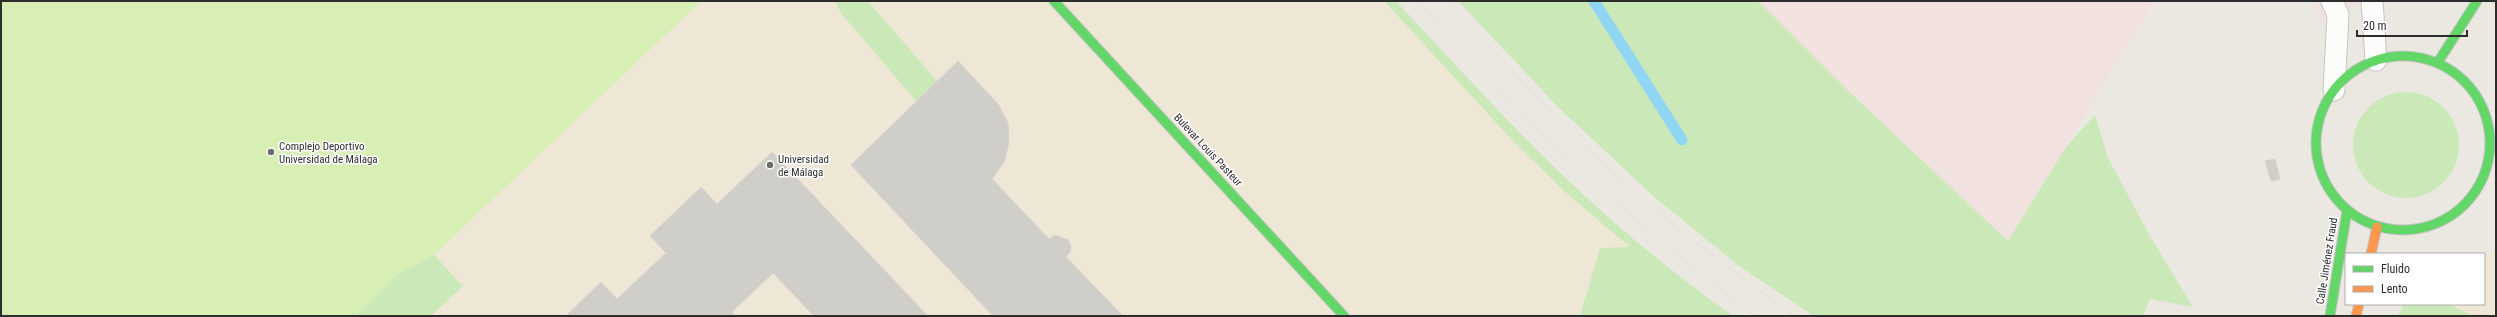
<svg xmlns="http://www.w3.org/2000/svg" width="2497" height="317" viewBox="0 0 2497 317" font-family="'Roboto Condensed',sans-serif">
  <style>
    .education { fill: #efe7d6 }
    .medical { fill: #f1e1df }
    .green { fill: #cbe9b8 }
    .pitch { fill: #d7eeb5 }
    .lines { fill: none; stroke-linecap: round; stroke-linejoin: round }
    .stream { stroke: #90d6f3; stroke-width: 11 }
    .building { fill: #d0cec9; stroke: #d6d3ce }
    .lane-casing { stroke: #c4c4c3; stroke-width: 23 }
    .fast-casing { stroke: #c4c4c3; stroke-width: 11 }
    .slow-casing { stroke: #c4c4c3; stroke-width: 11 }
    .lane { stroke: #fcfcfb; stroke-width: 21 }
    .fast { stroke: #63d668; stroke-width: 9 }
    .slow { stroke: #ff974d; stroke-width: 9 }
    .tram { stroke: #dedfe0; stroke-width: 1 }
    .poi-dot { fill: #706e6c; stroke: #fff; stroke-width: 1.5 }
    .labels { text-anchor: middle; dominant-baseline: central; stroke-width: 3; stroke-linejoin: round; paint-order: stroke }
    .poi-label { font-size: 11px; fill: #2d2d2d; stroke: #fff; text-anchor: start }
    .street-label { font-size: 11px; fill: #2d2d2d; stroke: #fff }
  </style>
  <rect width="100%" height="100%" fill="#ebe8e2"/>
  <!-- education -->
  <path class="education" d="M1,1h1383l127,138 205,177h-1715z
    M2496,249v67h-98l6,-12h80v-46z"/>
  <!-- medical -->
  <path class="medical" d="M1758,1h396l-146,240 -166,-156z
    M2315,1h61l-15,3 -40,20z"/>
  <!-- green -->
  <path class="green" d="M835,1h33l69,80 -21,20 -75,-88z
    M1384,1h12c57,61 113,123 174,181 50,48 106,93 163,134h-153l20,-68 30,-1 -65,-55 -54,-53z
    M1458,1h300l84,84 166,156 58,-94 29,-32 13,43 42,78 43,71 -43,-8 -7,17h-329l-75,-50 -86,-70 -95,-89z
    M2353 145a53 53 0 1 1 106 0a53 53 0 1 1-106 0Z
    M434,255l29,31 -32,30h-75l42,-42z
    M2404,304h45l23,12h-74z"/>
  <!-- pitch -->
  <path class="pitch" d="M1,1h700l-267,254 -36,19 -42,42h-355z"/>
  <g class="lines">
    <!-- stream -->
    <path class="stream" d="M1594,1l88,139"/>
  </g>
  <!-- building -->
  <path class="building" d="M958,61l40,43 10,19 1,20 -5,19 -12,17 57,60 6,-4 13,5 3,6 -1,6 -4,5 57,59h-130l-142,-151z
    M772,152l156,164h-114l-41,-43 -41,39 3,4h-169l35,-34 16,17 49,-46 -16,-17 51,-49 16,17z
    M2275,159l5,20 -9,2 -6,-20z"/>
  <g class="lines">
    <defs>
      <path id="lane" d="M2332,1l6,14 -4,75
        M2372,1l4,59"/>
      <path id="fast" d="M1054,1l290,315
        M2316 143a87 87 0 1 1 174 0a87 87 0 1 1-174 0Z
        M2438,62l39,-61
        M2330,316l17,-105"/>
      <path id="slow" d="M2371,254l6,-27
        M2356,316l3,-12"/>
    </defs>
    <!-- lane casing -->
    <use href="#lane" class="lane-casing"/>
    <!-- fast casing -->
    <use href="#fast" class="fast-casing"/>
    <!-- slow casing -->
    <use href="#slow" class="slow-casing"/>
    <!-- lane -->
    <use href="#lane" class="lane"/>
    <!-- fast -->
    <use href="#fast" class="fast"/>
    <!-- slow -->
    <use href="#slow" class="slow"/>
    <!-- tram -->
    <path class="tram" d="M1417,1c41,44 82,89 125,132 67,65 138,127 213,183
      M1447,1l126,135 97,87 124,93"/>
  </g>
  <!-- markers -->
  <g class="poi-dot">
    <circle cx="271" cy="152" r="4"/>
    <circle cx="770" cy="165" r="4"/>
  </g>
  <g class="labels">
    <!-- poi labels -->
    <g class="poi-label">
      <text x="279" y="146">Complejo Deportivo<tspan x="279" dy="13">Universidad de Málaga</tspan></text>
      <text x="778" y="159">Universidad<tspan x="778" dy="13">de Málaga</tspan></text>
    </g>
    <!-- street labels -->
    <g class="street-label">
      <text transform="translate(1208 150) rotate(47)">Bulevar Louis Pasteur</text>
      <text transform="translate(2327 261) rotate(-81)">Calle Jiménez Fraud</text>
    </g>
  </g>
  <!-- border -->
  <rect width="2497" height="317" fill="none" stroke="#2d2d2d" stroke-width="4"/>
  <!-- legend -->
  <rect x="2345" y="253" width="140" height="52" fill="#ffffff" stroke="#ababab"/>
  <rect x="2353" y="266" width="20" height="6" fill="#63d668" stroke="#ababab"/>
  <text x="2381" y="273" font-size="12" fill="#2d2d2d">Fluido</text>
  <rect x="2353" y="286" width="20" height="6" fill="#ff974d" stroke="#ababab"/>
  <text x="2381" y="293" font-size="12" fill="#2d2d2d">Lento</text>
  <!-- scale -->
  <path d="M2357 30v6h110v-6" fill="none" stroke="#2d2d2d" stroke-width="2"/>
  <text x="2363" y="30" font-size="12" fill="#2d2d2d" stroke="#ffffff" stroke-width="3" paint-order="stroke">20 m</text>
</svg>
